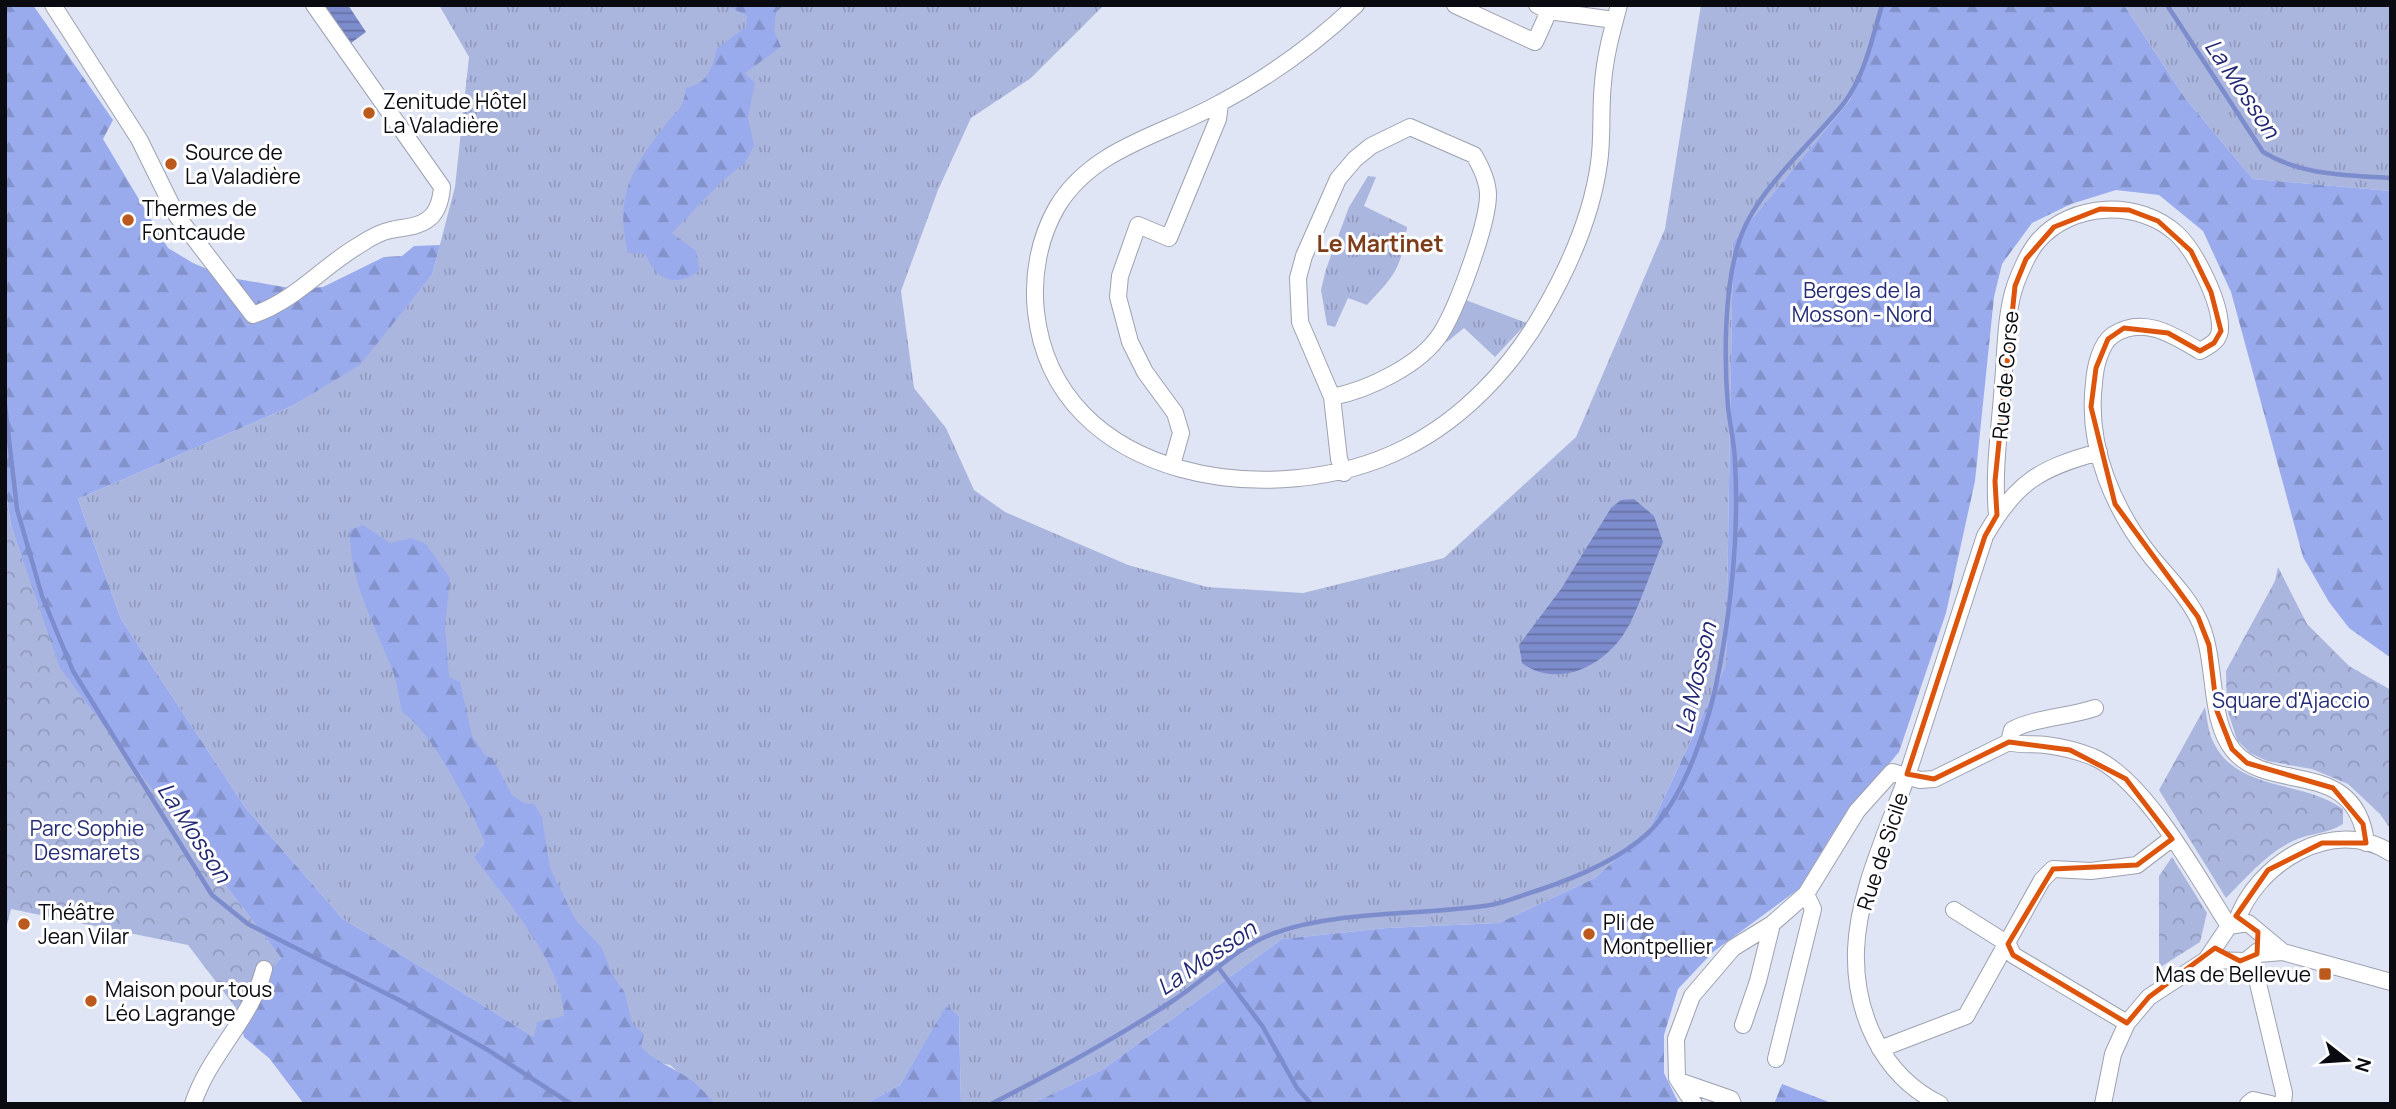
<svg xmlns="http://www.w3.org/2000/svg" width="2396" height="1109" viewBox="0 0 2396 1109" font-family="Manrope,sans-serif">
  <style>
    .grass { fill: url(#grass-tufts) }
    .forest { fill: url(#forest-firs) }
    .park { fill: url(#park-crowns) }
    .water { fill: url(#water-rules) }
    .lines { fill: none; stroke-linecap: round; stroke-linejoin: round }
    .stream { stroke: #7d8ccc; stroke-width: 4.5 }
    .street-casing { stroke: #9da1b0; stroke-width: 18 }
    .street { stroke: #fff; stroke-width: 16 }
    .marked { fill: none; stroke: #dd550c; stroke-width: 5; stroke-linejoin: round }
    .poi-dot { fill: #bc5a1d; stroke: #fff; stroke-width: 2.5 }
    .labels { text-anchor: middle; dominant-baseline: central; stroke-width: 6; stroke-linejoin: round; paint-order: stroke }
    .poi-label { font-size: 21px; fill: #0a0b11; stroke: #fff; text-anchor: start }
    .park-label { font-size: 21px; fill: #252c77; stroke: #fff }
    .street-label { font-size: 21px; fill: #0a0b11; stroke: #fff }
    .water-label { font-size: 23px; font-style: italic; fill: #222873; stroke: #fff }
    .neighbourhood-label { font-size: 23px; font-weight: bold; fill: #7d3d19; stroke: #fff }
  </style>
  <defs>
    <pattern id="grass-tufts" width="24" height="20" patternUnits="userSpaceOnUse" patternTransform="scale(1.75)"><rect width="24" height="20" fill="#abb6df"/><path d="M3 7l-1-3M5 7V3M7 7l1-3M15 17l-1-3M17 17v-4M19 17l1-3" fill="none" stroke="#929bbe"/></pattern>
    <pattern id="forest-firs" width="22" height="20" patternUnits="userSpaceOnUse" patternTransform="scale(1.75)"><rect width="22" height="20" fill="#9aabed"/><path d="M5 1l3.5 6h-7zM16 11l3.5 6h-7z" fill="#8392ca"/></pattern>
    <pattern id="park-crowns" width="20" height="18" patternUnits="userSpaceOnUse" patternTransform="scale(1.75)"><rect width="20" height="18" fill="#abb6df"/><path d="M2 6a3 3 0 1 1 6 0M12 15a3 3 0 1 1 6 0" fill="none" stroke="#929bbe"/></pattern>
    <pattern id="water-rules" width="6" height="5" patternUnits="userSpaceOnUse" patternTransform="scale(1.75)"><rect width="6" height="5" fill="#7d8ccc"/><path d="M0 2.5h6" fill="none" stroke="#6571a4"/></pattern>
  </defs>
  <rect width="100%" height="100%" fill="#e0e5f5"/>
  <!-- grass -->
  <path class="grass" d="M439,5h665l-73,73 -60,40 -33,72 -37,101 13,97 32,40 28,62 31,22 123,53 79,22 96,6 141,-35 132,-121 89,-208 36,-224h183l-34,95 -117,142 -7,423 -76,163 -55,50 -96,45 -112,5 -105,11 -180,131 -71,34h-70l-2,-88 -13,-9 -46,78 -35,19h-150l-45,-39 -136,-28 -192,-119 -97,-111 -124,-188 -43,-120 216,-94 65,-40 73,-90 23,-88 14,-130z
    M2124,5h267v186l-138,-12 -68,-81z
    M1368,176l8,1 -12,29 43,21c-6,42 -12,48 -40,78l-19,-7 -13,29 -8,-2 -6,-35 5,-21 23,-62z
    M1463,299l64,24 -32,34 -31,-29 -17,14 -3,-4z"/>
  <!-- forest -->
  <path class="forest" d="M5,5h28l80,115 -10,19 65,109 25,15 33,14 69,12 28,-2 61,-30 18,-1 12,-10 26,-1 -8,30 -72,90 -66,40 -216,94 43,120 124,188 97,111 192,119 3,-15 27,-6c-1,-52 -60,-119 -90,-159l11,-14c-14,-35 -53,-112 -83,-131 -3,-14 -5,-30 -10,-43 -18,-46 -43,-89 -42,-139l13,-5 27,18 22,-5 14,6 24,34 -5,48 4,51 11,5 12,54 13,19 8,4 19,36 12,8 10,1 8,13 8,51 25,51 27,29 10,26 13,19 7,30 12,11 -3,13c14,14 30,20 46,30 10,6 20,18 28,27h-411l-35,-46 -25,-21 -8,-29 45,-50 -222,-290 -48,-142 -6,-40z
    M726,5h58l-8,7 -2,19 7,16 -36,26 10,10 -7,34 6,29 -9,17 -23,18 -50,52 24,18 4,19c-24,18 -42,12 -55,-16l-17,-1c-14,-56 4,-86 38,-129 12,-15 17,-14 20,-36 23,-5 26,-20 31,-40l29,-21 1,-11z
    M1884,5h240l61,93 68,81 138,12v467l-42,-30 -20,-26 -26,-45 -72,-265 -28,-61 -44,-36 -43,-5 -45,14 -39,19 -30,41 -8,33 -19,184 -29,132 -47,139 -62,74 -37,62 -87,64 -35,37 -14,46v38l15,31h-648l71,-34 180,-131 105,-11 112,-5 96,-45 55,-50 76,-163 7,-423 117,-142z
    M946,1006l13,10 2,88h-96l35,-19z
    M1782,1084l52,20h-60z"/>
  <!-- park -->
  <path class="park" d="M5,486l6,40 49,142 221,290 -45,50 -48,-63 -177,-36 -6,24z
    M2278,567l29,57 42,42 42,24v140l-11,-16 -32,-30 -36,-15 -45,-8 -17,-8 -13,-13 -10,-31 -1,-38 49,-90z
    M2205,707c2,10 3,23 7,32 23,54 91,40 131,70v15c-14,9 -28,9 -43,14 -30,11 -52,38 -74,60l-67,-108z
    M2172,857l35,56 -7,29 -41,26v-92z"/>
  <!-- water -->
  <path class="water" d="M348,5l18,27 -15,11 -26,-37z
    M1634,499l20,17 9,26c-10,23 -28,79 -42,96 -24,32 -66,49 -99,25l-3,-18 42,-56 50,-81 10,-8z"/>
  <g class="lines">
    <!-- stream -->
    <path class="stream" d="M2167,5l96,147c40,24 83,23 128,26
      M5,405l12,104 25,87 31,75 139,224 36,29 153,77 87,49 83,54
      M1218,967l45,60 34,61 14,16
      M991,1104c63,-32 124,-65 183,-104 34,-22 63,-54 101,-67 61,-22 144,-18 209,-27 19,-2 37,-11 55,-16 36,-12 79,-30 108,-56 39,-36 64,-117 73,-169 12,-66 19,-134 15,-202 0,-18 -5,-37 -7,-56 -4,-47 -4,-116 10,-162 15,-53 72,-99 106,-142 21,-28 28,-64 38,-98"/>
    <defs>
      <path id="street" d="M53,5l86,134 38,77 76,99c45,-16 68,-48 108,-71 9,-6 19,-12 30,-14 12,-3 25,-2 36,-10 11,-7 14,-21 15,-33l-128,-182
        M1356,5c-40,38 -87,72 -136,98 -56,32 -127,44 -163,104 -18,31 -25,69 -21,105 19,171 241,201 369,136 58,-29 106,-80 138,-136 26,-45 49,-97 56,-149 4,-26 1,-53 4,-80 2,-27 9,-52 16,-78
        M1455,5l80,37 14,-31
        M1537,5l12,6 65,9
        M1332,397c36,-7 89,-32 109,-64 16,-25 47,-109 47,-138 0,-14 -7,-28 -14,-40l-64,-28 -39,19 -16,13 -17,20 -34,77 -6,22 2,44 32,75 7,62 5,14
        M1172,465l9,-32 -6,-20 -30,-41 -15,-30 -12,-45 2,-21 18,-51 31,13 49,-119 2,-15
        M1997,515c-4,-44 3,-88 6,-132 3,-33 2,-69 13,-100 6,-15 12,-30 22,-42 34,-39 101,-42 139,-7 19,18 44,69 43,95 0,12 -11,17 -20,22 -27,-16 -57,-36 -87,-16 -13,9 -18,33 -19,48 -8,64 20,128 59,176 16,19 34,37 45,59 20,39 9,100 35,132 36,45 123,6 133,93
        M2009,742l3,-12c21,-12 57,-13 83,-22
        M1954,910l54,34 5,11 114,68
        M2236,923c19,-59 97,-108 155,-70
        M2257,954l26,-2 108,30
        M2252,958l32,135 -1,11
        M2206,960l40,1 12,-10
        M1743,1025l15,-44 14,-57
        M1880,1049l86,-33 76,-136 11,-11 38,2 46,-6 34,-26
        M1776,1059l37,-150 -7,-15
        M1679,1081l52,18 2,5
        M193,1104c16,-50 59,-85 71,-135
        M1694,1104l-17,-26 -1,-39 16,-43 41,-48 39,-24 34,-30 51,-83 35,-39 28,8 14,-1 75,-37c13,4 24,1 37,3 16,2 32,6 47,12 53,23 104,120 136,169
        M1940,1104c-58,-28 -86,-91 -84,-154 2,-59 33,-122 52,-177 26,-79 51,-158 77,-237 31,-54 55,-68 114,-84
        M2103,1104l10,-50 14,-31 22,-26 57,-37 23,-34 19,-3 35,29
        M2248,1104l5,-4 18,4"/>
    </defs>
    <!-- street casing -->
    <use href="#street" class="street-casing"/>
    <!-- street -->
    <use href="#street" class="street"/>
  </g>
  <!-- marked area -->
  <path class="marked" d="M2100,209l29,1 29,11 33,30 20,41 10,39 -7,12 -14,8 -32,-18 -44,-5 -16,11 -12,29 -5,39 24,97 83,113 11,28 8,66 15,38 15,14 86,25 30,36 3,19h-44l-54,27 -32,46 22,16 -1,22 -17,7 -25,-13 -66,49 -22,26 -114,-68 -5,-11 45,-75 84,-4 35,-26 -46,-60 -56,-29 -61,-8 -75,37 -27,-5 78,-238 12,-21 -2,-34 20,-195 11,-27 28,-32z"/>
  <!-- markers -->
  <g class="poi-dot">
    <circle cx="369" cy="113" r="7"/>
    <circle cx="171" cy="164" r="7"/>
    <circle cx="128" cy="220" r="7"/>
    <circle cx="24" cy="924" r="7"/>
    <circle cx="1589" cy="934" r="7"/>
    <rect x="2318" y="967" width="14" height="14" rx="3.5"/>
    <circle cx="91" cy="1001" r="7"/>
  </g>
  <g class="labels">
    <!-- poi labels -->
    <g class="poi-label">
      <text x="383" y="101">Zenitude Hôtel<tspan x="383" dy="24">La Valadière</tspan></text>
      <text x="185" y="152">Source de<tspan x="185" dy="24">La Valadière</tspan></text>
      <text x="142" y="208">Thermes de<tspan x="142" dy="24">Fontcaude</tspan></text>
      <text x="38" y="912">Théâtre<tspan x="38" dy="24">Jean Vilar</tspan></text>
      <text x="1603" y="922">Pli de<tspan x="1603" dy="24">Montpellier</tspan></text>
      <text x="2311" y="974" text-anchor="end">Mas de Bellevue</text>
      <text x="105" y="989">Maison pour tous<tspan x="105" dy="24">Léo Lagrange</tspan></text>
    </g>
    <!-- park labels -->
    <g class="park-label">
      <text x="1862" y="290">Berges de la<tspan x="1862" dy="24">Mosson - Nord</tspan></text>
      <text x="2291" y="700">Square d'Ajaccio</text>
      <text x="87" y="828">Parc Sophie<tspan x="87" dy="24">Desmarets</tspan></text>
    </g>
    <!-- street labels -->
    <g class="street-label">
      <text transform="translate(2005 375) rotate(-85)">Rue de Corse</text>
      <text transform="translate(1882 851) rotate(-72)">Rue de Sicile</text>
    </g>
    <!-- water labels -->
    <g class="water-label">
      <text transform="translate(2243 88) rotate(56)">La Mosson</text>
      <text transform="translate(1695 678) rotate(-77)">La Mosson</text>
      <text transform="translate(195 832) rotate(57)">La Mosson</text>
      <text transform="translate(1206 957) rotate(-34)">La Mosson</text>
    </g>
    <!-- neighbourhood labels -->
    <g class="neighbourhood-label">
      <text x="1380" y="243">Le Martinet</text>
    </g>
  </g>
  <!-- border -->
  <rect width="2396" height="1109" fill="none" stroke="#0a0b11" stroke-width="14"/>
  <!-- north arrow -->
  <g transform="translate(2347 1060) rotate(107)" stroke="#ffffff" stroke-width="5" paint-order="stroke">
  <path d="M0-5L12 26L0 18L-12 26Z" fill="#0a0b11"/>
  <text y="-10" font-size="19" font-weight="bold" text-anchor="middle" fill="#0a0b11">N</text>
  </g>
</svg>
